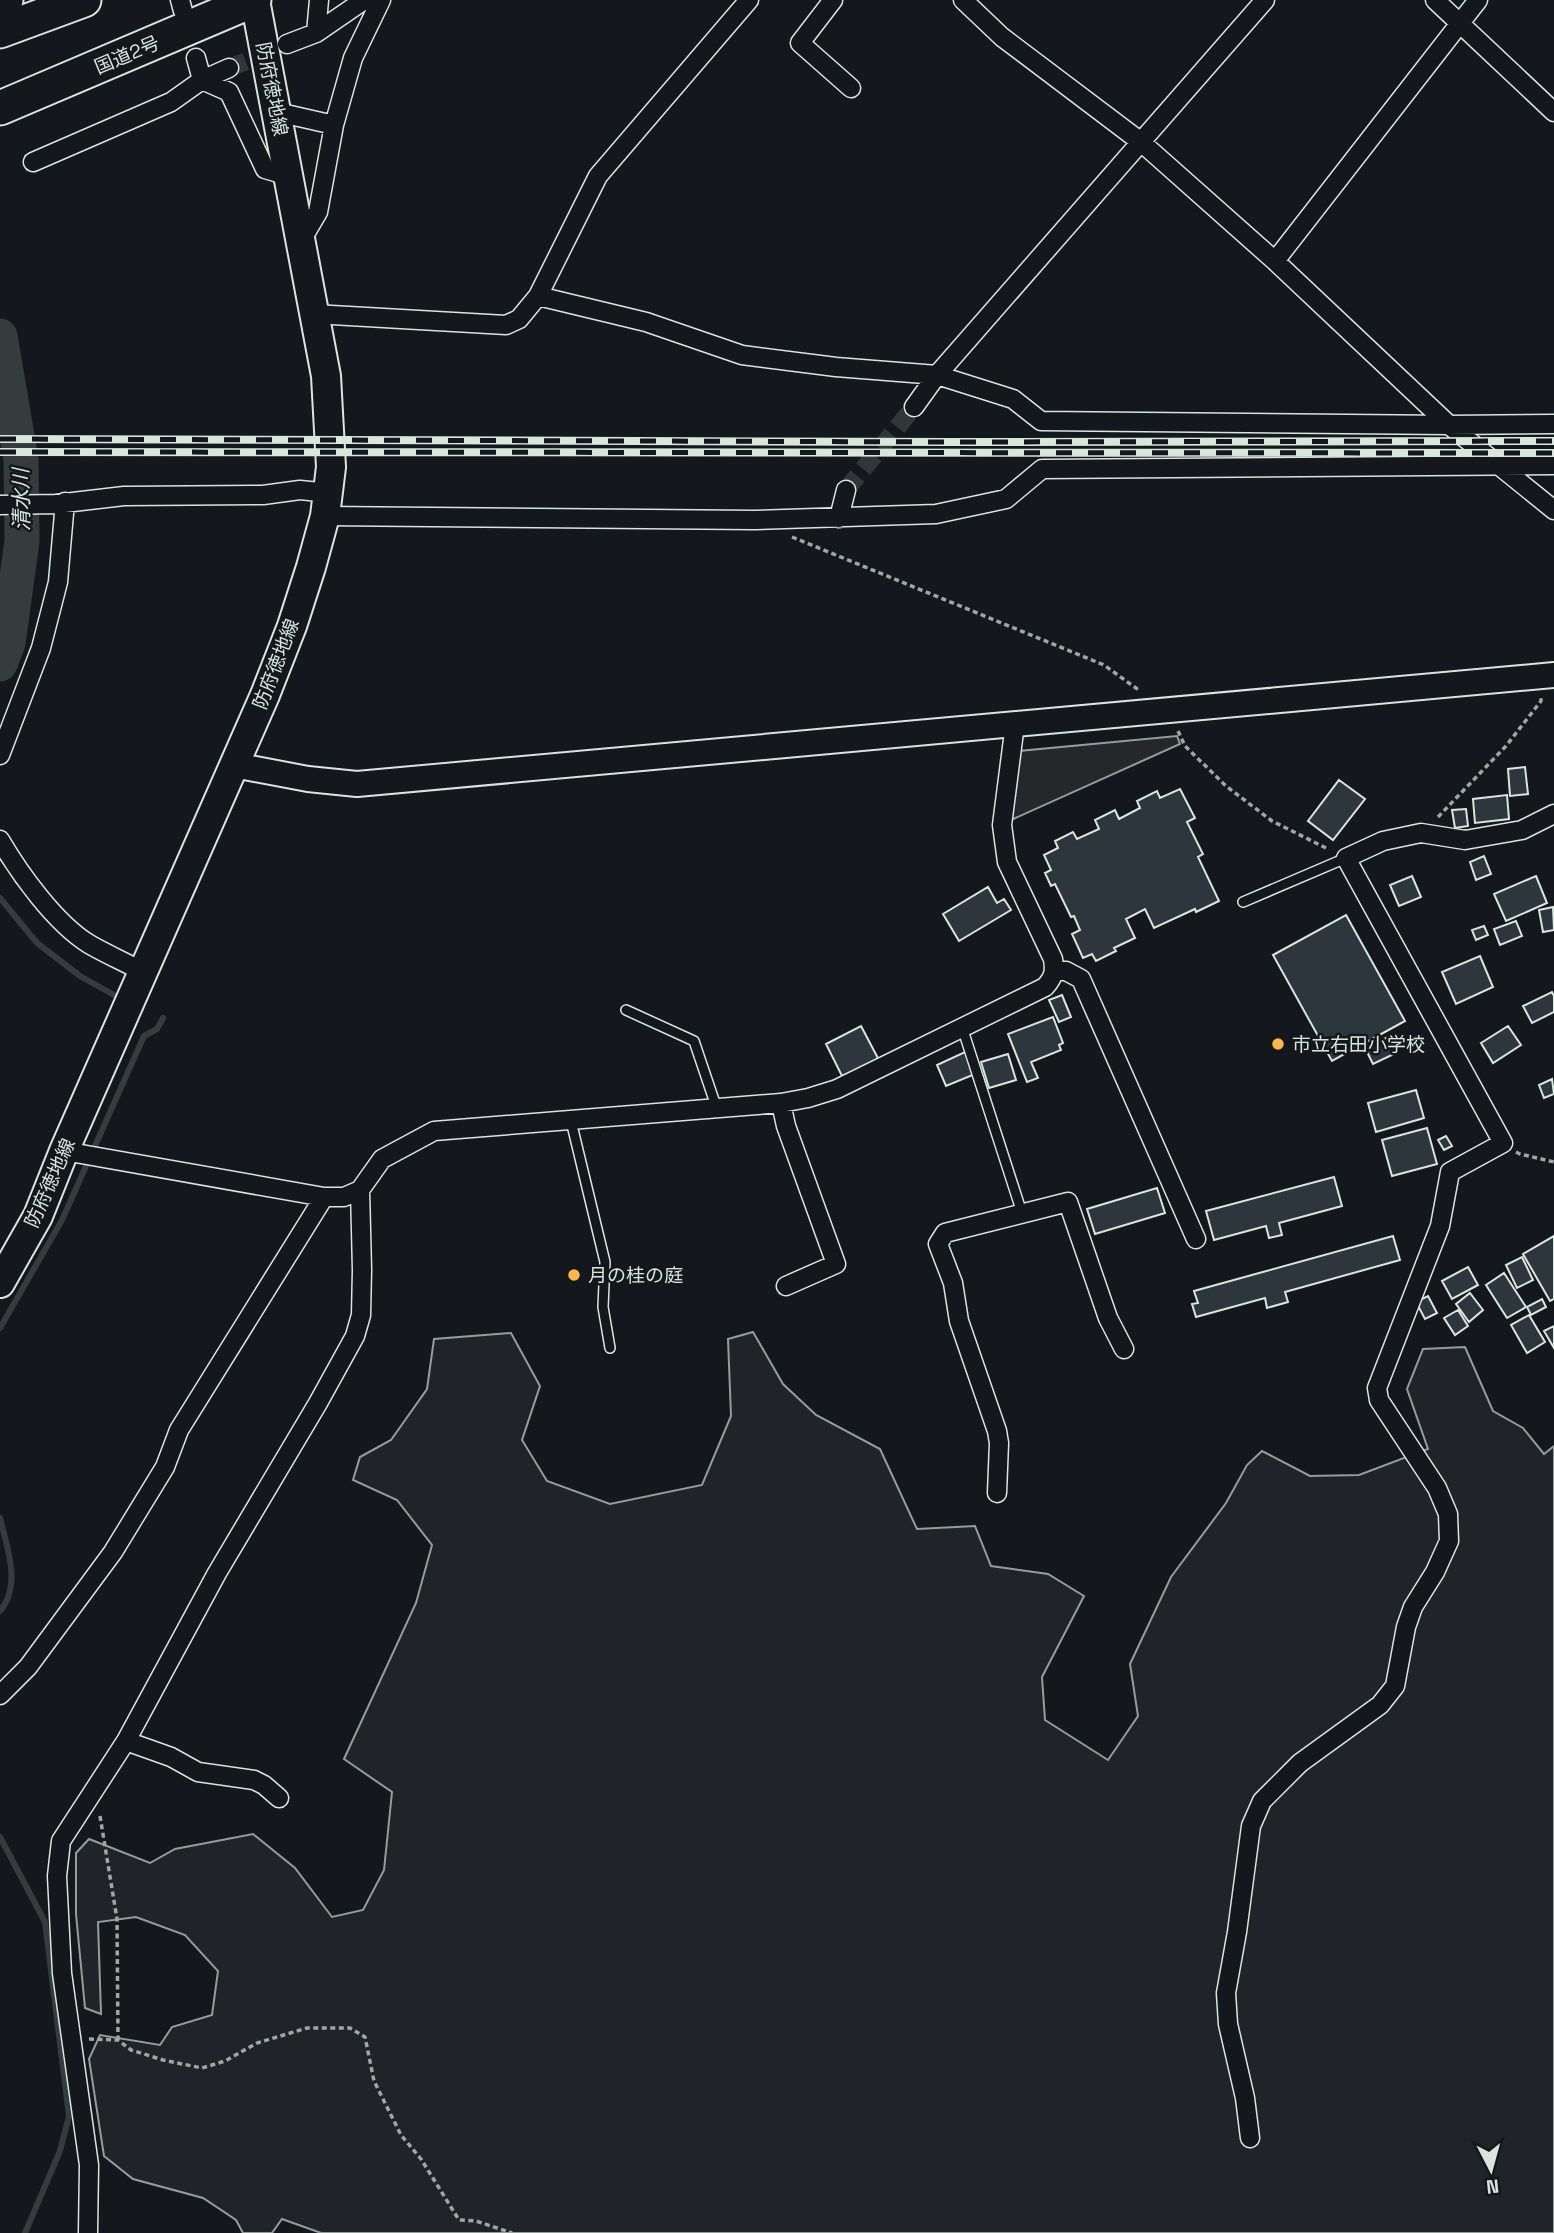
<svg xmlns="http://www.w3.org/2000/svg" width="1554" height="2233" viewBox="0 0 1554 2233" font-family="'Space Grotesk','Noto Sans JP',sans-serif">
  <style>
    .green { fill: #202428; stroke: #939e99; stroke-width: 2 }
    .parking { fill: #24282b; stroke: #939e99; stroke-width: 2 }
    .lines { fill: none; stroke-linecap: round; stroke-linejoin: round }
    .stream { stroke: #363b3e; stroke-width: 6 }
    .river { stroke: #363b3e; stroke-width: 35 }
    .building { fill: #2c363c; stroke: #d8e6dc; stroke-width: 2 }
    .street-tunnel { stroke: #313739; stroke-width: 18; stroke-dasharray: 18 9; stroke-linecap: butt }
    .lane-casing { stroke: #d8e6dc; stroke-width: 12 }
    .street-casing { stroke: #d8e6dc; stroke-width: 21 }
    .secondary-casing { stroke: #d8e6dc; stroke-width: 28 }
    .primary-casing { stroke: #d8e6dc; stroke-width: 32 }
    .highway-casing { stroke: #d8e6dc; stroke-width: 37 }
    .path { stroke: #9da8a2; stroke-width: 3.5; stroke-dasharray: 5 3.5; stroke-linecap: butt }
    .lane { stroke: #14181c; stroke-width: 9 }
    .street { stroke: #14181c; stroke-width: 18 }
    .secondary { stroke: #14181c; stroke-width: 24 }
    .primary { stroke: #14181c; stroke-width: 28 }
    .highway { stroke: #14181c; stroke-width: 33 }
    .rail-casing { stroke: #d8e6dc; stroke-width: 8 }
    .rail { stroke: #14181c; stroke-width: 5; stroke-dasharray: 16; stroke-linecap: butt }
    .poi-dot { fill: #ffb74d; stroke: #14181c; stroke-width: 2.5 }
    .labels { text-anchor: middle; dominant-baseline: central; stroke-width: 5; stroke-linejoin: round; paint-order: stroke }
    .street-label { font-size: 19px; fill: #d8e6dc; stroke: #14181c }
    .poi-label { font-size: 19px; fill: #d8e6dc; stroke: #14181c; text-anchor: start }
    .water-label { font-size: 21px; font-style: italic; fill: #d8e6dc; stroke: #14181c }
  </style>
  <rect width="100%" height="100%" fill="#14181c"/>
  <!-- green -->
  <path class="green" d="M753,1332l30,52 33,31 64,34 37,80 58,-3 16,40 57,8 36,22 -42,81 3,43 63,40 30,-44 -8,-52 41,-87 55,-74 21,-38 15,-14 48,25 49,-1 69,-26 -21,-60 16,-40 42,-2 28,64 30,17 21,26 10,-8v787h-1233l-39,-14 -10,14h-29l-7,-13 -33,-22 -70,-19 -29,-23 -15,-97 11,-24 60,10 12,-18 40,-12 6,-44 -33,-36 -49,-18 -38,5 3,92 -16,-6 -9,-94v-61l13,-14 61,24 25,-14 78,-15 42,34 37,49 31,-7 21,-40 8,-78 -48,-33 72,-156 16,-58 -35,-45 -44,-20 7,-23 31,-17 36,-51 7,-50 77,-6 29,53 -18,54 25,41 63,23 92,-19 29,-69 -3,-77z"/>
  <!-- parking -->
  <path class="parking" d="M1177,736l3,8 -169,76 8,-69z"/>
  <g class="lines">
    <!-- stream -->
    <path class="stream" d="M0,898l37,45 43,33 34,19
      M0,1328l62,-108 82,-184 13,-7 6,-11
      M0,1518c7,30 22,67 0,93
      M0,1837l45,85 24,194 -9,35 -35,82"/>
    <!-- river -->
    <path class="river" d="M0,336l21,124 1,81 -14,102 -8,21"/>
  </g>
  <!-- building -->
  <path class="building" d="M1525,767l3,27 -18,2 -2,-27z
    M1339,780l26,19 -32,41 -25,-19z
    M1180,789l15,29 -8,4 16,32 -5,3 21,44 -23,11 -1,-3 -41,19 -9,-19 -19,10 9,19 -21,10 2,3 -20,10 -4,-7 -9,4 -11,-24 8,-4 -6,-14 -3,1 -16,-33 -4,2 -6,-13 6,-3 -7,-15 14,-7 -3,-7 18,-9 4,7 22,-10 -4,-9 20,-10 4,9 21,-11 -3,-7 20,-10 3,7z
    M1507,795l2,24 -34,4 -2,-24z
    M1466,809l2,17 -13,2 -3,-18z
    M1484,856l7,18 -15,6 -6,-18z
    M1412,876l9,21 -22,9 -9,-21z
    M1536,876l11,27 -41,18 -12,-27z
    M988,887l9,16 7,-4 7,11 -52,31 -16,-27z
    M1553,907l1,23 -11,2 -4,-22z
    M1346,915l59,106 -73,40 -59,-106z
    M1516,921l6,15 -22,9 -6,-16z
    M1484,926l4,9 -12,5 -4,-10z
    M1480,956l13,31 -37,17 -14,-32z
    M1552,992l2,4v16l-22,11 -9,-17z
    M1062,995l9,22 -12,5 -10,-22z
    M1053,1017l10,26 -4,2 2,5 -30,12 7,16 -11,4 -19,-48z
    M861,1026l19,36 -36,18 -18,-36z
    M1508,1026l13,19 -28,18 -12,-20z
    M1388,1037l8,16 -23,11 -8,-16z
    M965,1052l10,22 -29,12 -9,-21z
    M1008,1054l8,26 -27,8 -8,-26z
    M1552,1079l2,15 -10,4 -5,-13z
    M1416,1090l8,28 -48,14 -8,-29z
    M1427,1128l10,36 -45,12 -10,-36z
    M1446,1136l6,10 -8,4 -6,-10z
    M1334,1177l8,29 -63,17 3,12 -13,3 -3,-12 -52,14 -8,-29z
    M1157,1188l8,25 -70,21 -8,-25z
    M1393,1236l7,24 -115,32 3,10 -21,6 -2,-10 -69,19 -4,-13 6,-1 -4,-12z
    M1554,1236v63l-4,2 -27,-47z
    M1522,1257l11,23 -16,8 -11,-23z
    M1468,1267l10,18 -26,14 -10,-18z
    M1504,1273l22,34 -19,11 -21,-33z
    M1470,1293l13,17 -14,12 -13,-18z
    M1428,1296l9,17 -12,6 -9,-17z
    M1542,1299l4,8 -15,8 -4,-8z
    M1458,1310l10,16 -13,9 -11,-17z
    M1529,1315l16,27 -18,11 -16,-28z
    M1554,1326v22l-10,-17z"/>
  <g class="lines">
    <!-- street-tunnel -->
    <path class="street-tunnel" d="M229,68l45,-18
      M846,490l68,-83"/>
    <defs>
      <path id="lane" d="M1243,902l103,-44
        M626,1010l68,31 23,68
        M962,1027l60,186
        M571,1121l34,141 -2,45 7,41"/>
      <path id="street" d="M180,0l3,11
        M833,0l-33,43 51,45
        M963,0l39,37 139,105 134,119 174,164 105,85
        M1435,0l119,112
        M316,33l3,-33
        M287,44l29,-11 48,-33
        M196,58l6,22 27,12 36,77 24,7
        M277,112l57,13
        M33,162l138,-60 31,-22 27,-12
        M301,241l17,-29 16,-87 19,-67 28,-58
        M1275,261l203,-261
        M538,296l108,26 96,33 94,12 101,8 76,24 28,22 408,4 105,-1
        M314,314l192,11 13,-6 19,-23 60,-120 151,-176
        M914,407l23,-32 328,-375
        M0,505l56,-1 68,-8 139,-1 37,-5 29,3
        M325,516l430,4 181,-6 70,-15 36,-30 512,-4
        M839,518l7,-28
        M0,755l41,-107 17,-66 7,-80
        M0,840c20,34 55,83 89,104 17,10 36,18 54,28
        M1055,971h11l15,8 115,260
        M781,1103l5,23 50,138 -50,22
        M64,1151l260,46h20l16,-7 22,-31 52,-28 347,-28 27,-5 29,-9 208,-102c9,-10 10,-16 8,-28l-46,-97 -5,-37 13,-101
        M997,1493l2,-50 -2,-12 -38,-110 -6,-38 -15,-39 7,-11 123,-31 40,116 16,31
        M0,1695l28,-28 85,-115 52,-85 14,-37 145,-233
        M126,1741l45,16 27,15 56,8 10,5 15,13
        M1250,2138l-5,-40 -17,-74 -2,-31 11,-61 14,-106 11,-25 38,-38 80,-58 15,-19 11,-59 7,-20 22,-35 14,-31 -1,-27 -11,-26 -58,-88 -2,-12 63,-162 10,-54 53,-29 -157,-285 37,-17 38,-8 44,7 57,-10 32,-16
        M88,2233l1,-68 -27,-192 -5,-97 4,-35 65,-100 91,-168 101,-170 37,-67 6,-21 1,-45 -2,-80"/>
      <path id="secondary" d="M234,765l74,14 49,5 1197,-109"/>
      <path id="primary" d="M0,1283l38,-67 26,-65 201,-456 27,-69 19,-59 14,-51 6,-49 -5,-91 -71,-376"/>
      <path id="highway" d="M0,2l6,-2
        M0,31l84,-31
        M0,108l254,-108"/>
    </defs>
    <!-- lane casing -->
    <use href="#lane" class="lane-casing"/>
    <!-- street casing -->
    <use href="#street" class="street-casing"/>
    <!-- secondary casing -->
    <use href="#secondary" class="secondary-casing"/>
    <!-- primary casing -->
    <use href="#primary" class="primary-casing"/>
    <!-- highway casing -->
    <use href="#highway" class="highway-casing"/>
    <!-- path -->
    <path class="path" d="M792,537l312,128 36,26
      M1178,731l7,15 41,40 46,35 56,28
      M1438,817l68,-71 35,-45v-5
      M1516,1152l4,2 34,8
      M100,1816l17,103 1,121
      M89,2039l29,1 13,10 32,10 39,8 23,-7 32,-18 50,-15h43l15,9 9,44 27,54 20,24 38,61 17,1 36,12"/>
    <!-- lane -->
    <use href="#lane" class="lane"/>
    <!-- street -->
    <use href="#street" class="street"/>
    <!-- secondary -->
    <use href="#secondary" class="secondary"/>
    <!-- primary -->
    <use href="#primary" class="primary"/>
    <!-- highway -->
    <use href="#highway" class="highway"/>
    <defs>
      <path id="rail" d="M0,439l954,3 600,-1
        M0,452l1554,1"/>
    </defs>
    <!-- rail casing -->
    <use href="#rail" class="rail-casing"/>
    <!-- rail -->
    <use href="#rail" class="rail"/>
  </g>
  <!-- markers -->
  <g class="poi-dot">
    <circle cx="1278" cy="1044" r="7"/>
    <circle cx="574" cy="1275" r="7"/>
  </g>
  <g class="labels">
    <!-- street labels -->
    <g class="street-label">
      <text transform="translate(127 55) rotate(-23)">国道2号</text>
      <text transform="translate(272 89) rotate(79)">防府徳地線</text>
      <text transform="translate(276 664) rotate(-69)">防府徳地線</text>
      <text transform="translate(50 1183) rotate(-66)">防府徳地線</text>
    </g>
    <!-- poi labels -->
    <g class="poi-label">
      <text x="1292" y="1044">市立右田小学校</text>
      <text x="588" y="1275">月の桂の庭</text>
    </g>
    <!-- water labels -->
    <g class="water-label">
      <text transform="translate(21 500) rotate(-91)">清水川</text>
    </g>
  </g>
  <!-- north arrow -->
  <g transform="translate(1491 2170) rotate(174)" stroke="#14181c" stroke-width="5" paint-order="stroke">
  <path d="M0-5L12 26L0 18L-12 26Z" fill="#d8e6dc"/>
  <text y="-10" font-size="19" font-weight="bold" text-anchor="middle" fill="#d8e6dc">N</text>
  </g>
</svg>
